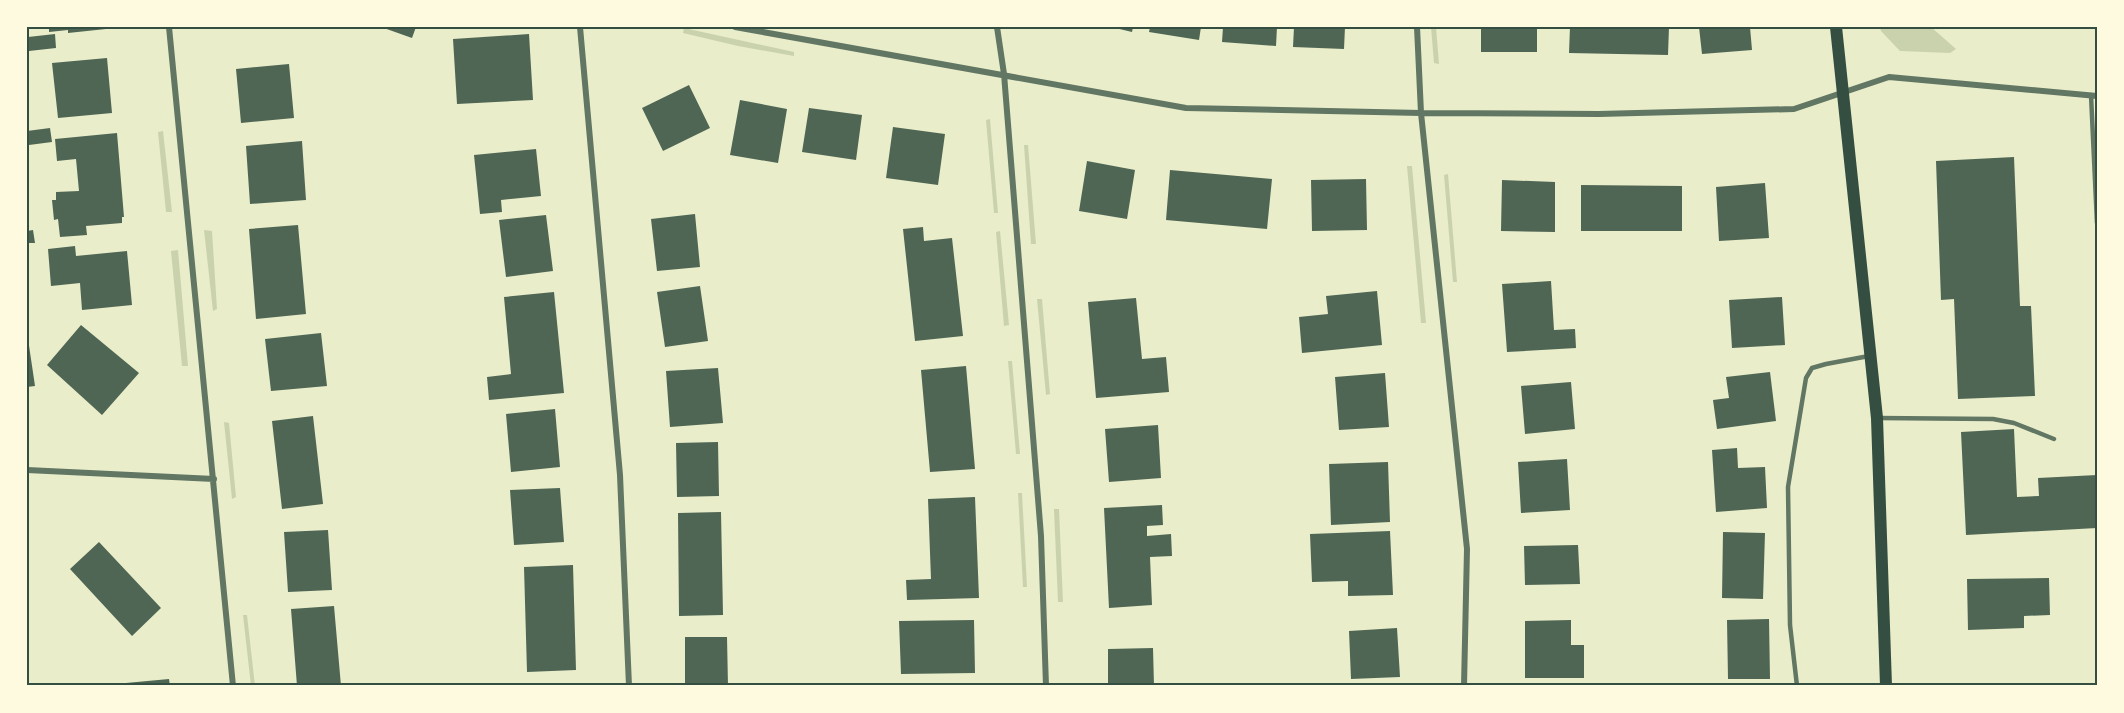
<svg xmlns="http://www.w3.org/2000/svg" width="2124" height="713" viewBox="0 0 2124 713" font-family="'Source Sans 3',sans-serif">
  <style>
    .green { fill: #cad2ad }
    .building { fill: #4f6655 }
    .lines { fill: none; stroke-linecap: round; stroke-linejoin: round }
    .service { stroke: #617663; stroke-width: 4.5 }
    .minor { stroke: #617663; stroke-width: 6 }
    .secondary { stroke: #344e41; stroke-width: 12 }
    .neatline { fill: none; stroke: #344e41; stroke-width: 2 }
  </style>
  <rect width="100%" height="100%" fill="#e9edc9"/>
  <!-- green -->
  <path class="green" d="M1431,27h5l3,37 -5,-1z
    M1880,27h51l25,22 -6,4 -50,-2 -19,-20z
    M684,28l110,24v4l-56,-10 -55,-13z
    M990,119l8,94h-4l-8,-93z
    M163,131l9,81h-6l-8,-80z
    M1024,145h4l8,99h-5z
    M1407,166h5l14,157h-5z
    M1448,174l9,108h-4l-9,-107z
    M204,230l8,1 5,78 -4,2z
    M1000,231l9,94 -5,1 -8,-94z
    M178,250l10,116h-6l-11,-115z
    M1037,299h5l8,95 -4,1z
    M1008,361h4l8,93h-4z
    M224,422l5,1 7,74 -4,2z
    M1018,493h4l5,94h-4z
    M1054,509h5l4,93h-5z
    M243,615h4l8,71h-4z"/>
  <!-- building -->
  <path class="building" d="M49,27h57v2l-38,4v-3l-19,2z
    M381,27h35l-4,11z
    M1111,27h22l-1,5z
    M1150,27h51l-2,13 -50,-8z
    M1223,27h54l-1,19 -54,-4z
    M1294,27h51l-1,22 -51,-2z
    M1481,27h56v25h-56z
    M1570,27h99l-1,28 -99,-2z
    M1699,27h51l2,23 -50,4z
    M55,34l1,14 -27,3 -1,-14z
    M529,34l4,66 -76,4 -4,-65z
    M107,58l5,55 -54,5 -6,-55z
    M289,64l5,54 -53,5 -5,-54z
    M689,85l21,43 -47,23 -21,-43z
    M740,100l47,9 -9,54 -48,-8z
    M809,108l53,7 -6,45 -54,-8z
    M893,127l52,7 -7,51 -52,-7z
    M50,128l2,14 -23,3 -2,-14z
    M117,133l7,84h-2v6l-36,3 1,9 -27,2 -2,-18 -4,1 -2,-20h4v-8l23,-1 -3,-32 -19,2 -2,-22z
    M302,141l4,59 -56,4 -4,-58z
    M536,149l5,47 -40,4 1,12 -22,2 -6,-59z
    M2014,157l6,149h11l4,90 -77,3 -4,-100 -13,1 -5,-139z
    M1087,161l48,9 -8,49 -48,-8z
    M1170,170l102,9 -5,50 -101,-9z
    M1366,179l1,51 -55,1 -1,-51z
    M1502,180l53,2v50l-54,-1z
    M1765,183l4,55 -50,3 -3,-54z
    M1581,185l101,1v45h-101z
    M695,214l5,53 -43,4 -6,-52z
    M546,215l7,56 -47,6 -7,-57z
    M298,225l8,89 -50,5 -7,-90z
    M923,227l1,14 28,-3 11,98 -48,5 -12,-112z
    M33,230l2,13h-8v-12z
    M75,246l1,10 51,-5 5,54 -50,5 -2,-27 -29,3 -3,-37z
    M1551,281l3,49 21,-1 1,19 -69,4 -5,-68z
    M700,286l8,55 -43,6 -8,-55z
    M1377,291l5,54 -80,8 -3,-36 29,-3 -2,-18z
    M554,292l10,101 -75,7 -2,-23 24,-3 -7,-77z
    M1782,297l3,48 -53,3 -3,-48z
    M1136,298l6,61 24,-2 3,35 -73,6 -8,-96z
    M81,325l58,48 -37,42 -55,-50z
    M27,332l8,54 -8,1z
    M321,333l6,53 -56,5 -6,-52z
    M966,366l9,103 -45,3 -9,-102z
    M718,368l5,55 -53,4 -4,-56z
    M1770,372l6,49 -59,8 -4,-29 16,-2 -3,-21z
    M1385,373l4,54 -50,3 -4,-53z
    M1571,382l4,47 -50,5 -4,-48z
    M555,409l5,58 -49,5 -5,-58z
    M313,416l10,88 -41,5 -10,-88z
    M1158,425l3,53 -52,4 -4,-53z
    M2014,429l3,68 22,-1 -1,-18 59,-3v53l-131,7 -5,-103z
    M718,442l1,54 -42,1 -1,-54z
    M1737,448l1,20 27,-1 2,41 -51,4 -4,-62z
    M1567,459l3,51 -49,3 -3,-51z
    M1388,462l2,60 -59,3 -2,-61z
    M560,488l4,54 -50,3 -4,-55z
    M975,497l4,101 -72,2 -1,-20 25,-1 -3,-80z
    M1162,505l1,20 -16,1v10l24,-2 1,22 -22,1 2,48 -43,3 -5,-100z
    M721,512l2,103 -44,1 -1,-103z
    M328,530l4,60 -44,2 -4,-60z
    M1390,531l3,64 -45,1v-15l-36,1 -2,-48z
    M1723,532l42,1 -2,66 -41,-1z
    M99,542l62,66 -29,28 -62,-67z
    M1578,545l2,39 -55,1 -1,-39z
    M573,565l3,105 -49,2 -3,-105z
    M2049,578l1,37 -26,1v12l-56,2 -1,-51z
    M334,606l7,80h-44l-6,-77z
    M1769,619l1,60h-42l-1,-59z
    M974,620l1,53 -74,1 -2,-53z
    M1571,620v25h13v33h-59v-57z
    M1397,628l3,49 -49,2 -2,-48z
    M685,637h42l1,49h-43z
    M1153,648l1,38h-46v-37z
    M169,679l1,7h-55v-2z"/>
  <g class="lines">
    <!-- service -->
    <path class="service" d="M2091,95l6,128
      M1877,418l116,1 21,4 40,16
      M1797,686l-7,-61 -2,-138 18,-109 6,-10 14,-4 43,-8"/>
    <!-- minor -->
    <path class="minor" d="M169,27l64,659
      M580,27l40,448 9,211
      M735,27l451,81 235,5 178,1 195,-5 95,-32 208,19
      M997,27l7,47 37,462 5,150
      M1417,27l4,86 46,436 -3,137
      M27,470l187,9"/>
    <!-- secondary -->
    <path class="secondary" d="M1836,27l41,391 9,268"/>
  </g>
  <!-- border -->
  <rect width="2124" height="713" fill="none" stroke="#fefae0" stroke-width="57"/>
  <rect x="28" y="28" width="2068" height="656" class="neatline"/>
</svg>
